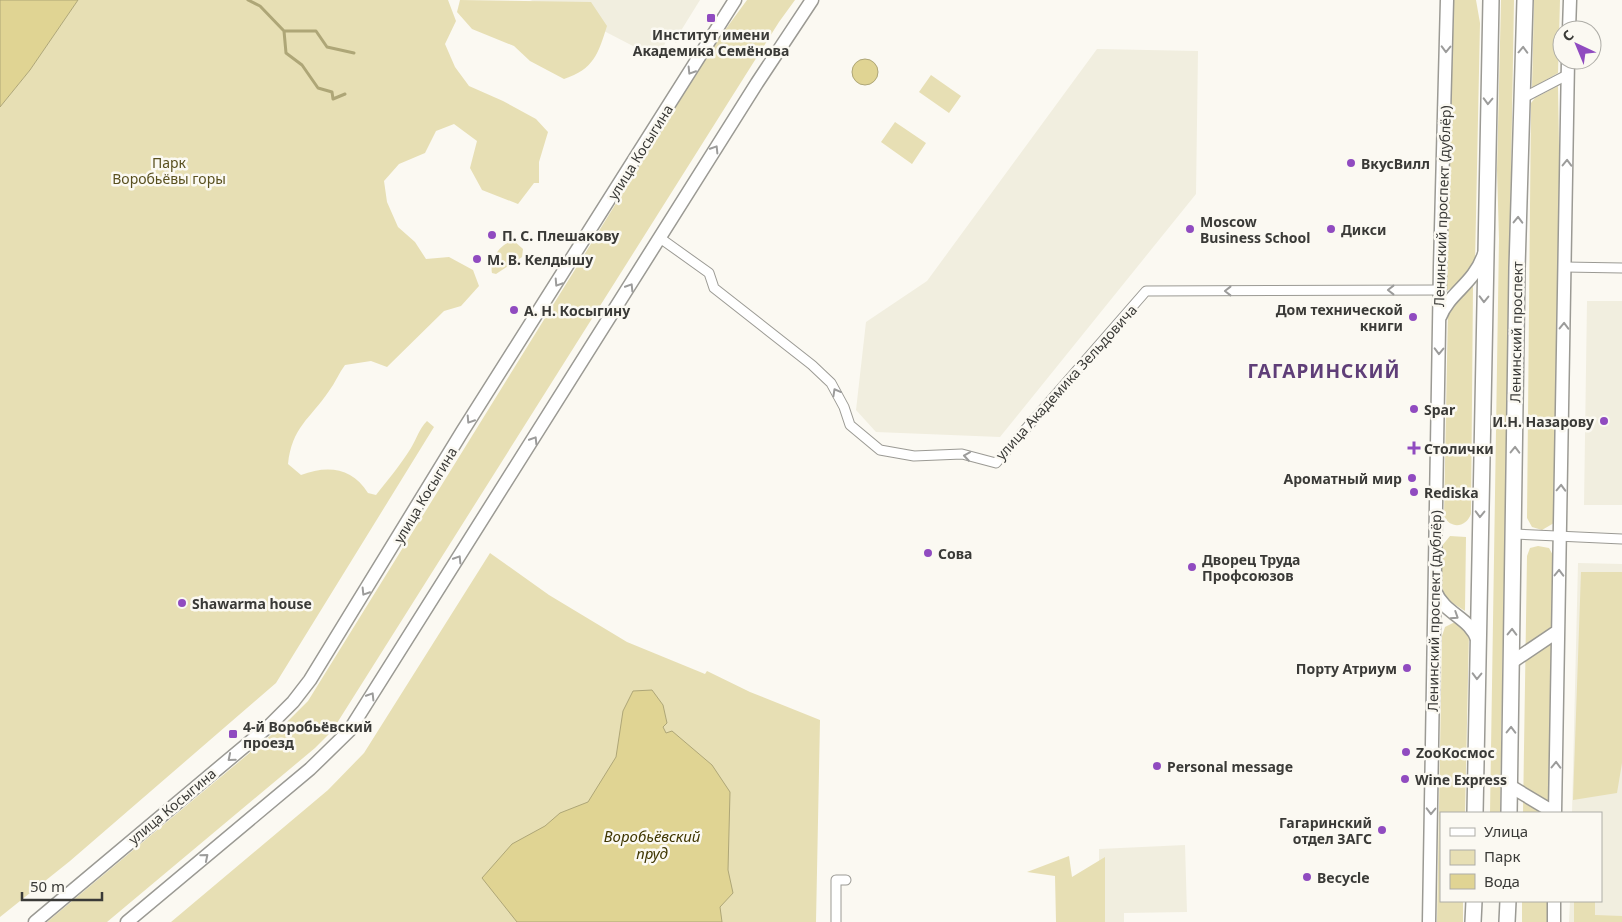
<svg xmlns="http://www.w3.org/2000/svg" width="1622" height="922" viewBox="0 0 1622 922" font-family="'Noto Sans',sans-serif">
  <style>
    .built { fill: #f1eedf }
    .green { fill: #e7dfb4 }
    .water { fill: #e0d493; stroke: #aea677 }
    .lines { fill: none; stroke-linecap: round; stroke-linejoin: round }
    .stream { stroke: #aea677; stroke-width: 3 }
    .street-casing { stroke: #9b9a94; stroke-width: 11 }
    .secondary-casing { stroke: #9b9a94; stroke-width: 15 }
    .primary-casing { stroke: #9b9a94; stroke-width: 18 }
    .street { stroke: #fff; stroke-width: 9 }
    .secondary { stroke: #fff; stroke-width: 12 }
    .primary { stroke: #fff; stroke-width: 15 }
    .oneway { stroke: #9c9c9b }
    .poi-dot { fill: #904bc0; stroke: #fbf9f2; stroke-width: 2 }
    .labels { text-anchor: middle; dominant-baseline: central; stroke-width: 5; stroke-linejoin: round; paint-order: stroke }
    .poi-label { font-size: 14px; font-weight: bold; fill: #3a3a37; stroke: #fbf9f2; text-anchor: start }
    .street-label { font-size: 14px; fill: #3a3a37; stroke: #fbf9f2 }
    .park-label { font-size: 14px; fill: #59501f; stroke: #fbf9f2 }
    .water-label { font-size: 15px; font-style: italic; fill: #3f3600; stroke: #fbf9f2 }
    .district-label { font-size: 19px; font-weight: bold; letter-spacing: 1px; fill: #5f3e78; stroke: #fbf9f2 }
  </style>
  <rect width="100%" height="100%" fill="#fbf9f2"/>
  <!-- built -->
  <path class="built" d="M530,0h170l-18,29v6l-6,8 -8,-6 -10,22 -54,-28z
    M1097,49l101,2 -2,143 -196,243 -124,-5 -20,-22 10,-88 61,-41z
    M1587,301h35v204h-38z
    M1578,563l44,1v358h-53l1,-21h31v-88h-29z
    M1185,845l2,67 -63,1v9h-25v-73z"/>
  <!-- green -->
  <path class="green" d="M78,0h370l8,21 -11,23 10,23 14,19 34,15 33,18 12,13 -9,30v21h-5l-16,21 -36,-14 -12,-22 7,-27 -23,-17 -18,7 -11,22 -26,11 -15,17 3,21 11,25 17,15 11,17 23,-2 24,13 6,16 -18,20 -17,5 -57,56 -16,-6 -26,4c-6,8 -10,18 -16,26 -19,28 -37,36 -41,73l13,11c26,-10 51,-8 67,18l8,2c12,-15 25,-31 35,-47 6,-10 8,-19 16,-27l7,6 -158,256 -206,178 -70,56v-810l30,-37z
    M460,0l131,2 16,24c-9,28 -13,43 -43,53l-34,-18 -16,-15 -42,-17 -15,-17z
    M747,0h48l-16,22 -447,709 -17,17 -208,174h-60l242,-202 19,-19 406,-656z
    M1454,0h22l4,23 -5,241 -12,17 -18,11z
    M1501,0h13l-14,813h-10l9,-574 -2,-69z
    M1534,0h26l-2,73 -26,15z
    M931,75l30,21 -12,17 -30,-21z
    M1558,86l2,121 -6,316 -12,7 -10,-3 -5,-9 4,-415 4,-5z
    M895,122l31,21 -14,21 -31,-22z
    M514,241l9,8 -1,8 -26,17 -4,-1c-3,-13 9,-31 22,-32z
    M1473,286l-2,228c-5,14 -21,15 -27,2l4,-208z
    M1450,536l16,1 -1,74 -25,-16 1,-48z
    M1538,546l11,2 5,9 -4,256h-27l4,-257 3,-8z
    M490,553l59,42 78,47 78,32 2,-3 43,21 70,28 -4,202h-645l157,-132 36,-37z
    M1581,572h41v191l-5,30 -44,7z
    M1453,623h5l11,9 -4,181h-24v88h22v21h-26l5,-286 3,-9z
    M1069,856l3,21 33,-20v65h-49l-1,-46 -28,-4z
    M1522,901h27v21h-27z
    M1574,901h21v14l27,1v6h-48z"/>
  <!-- water -->
  <path class="water" d="M0,0h78l-48,70 -30,37z
    M852 72a13 13 0 1 1 26 0a13 13 0 1 1-26 0Z
    M652,690l11,15 4,18 -4,4 3,6 6,-2 40,34 18,27 -2,78 5,23 -13,14 2,15h-205l-35,-44 30,-34 33,-18 15,-13 28,-11 28,-45 7,-46 10,-20z"/>
  <g class="lines">
    <!-- stream -->
    <path class="stream" d="M248,0l12,6 24,25h32l11,16 27,6
      M284,31l2,22 16,12 16,23 14,4 1,7 12,-5"/>
    <defs>
      <path id="street" d="M1521,99l46,-24
        M660,238l49,35 5,15 98,77 19,18 13,24 6,18 30,25 34,6 48,-2 34,9 150,-172 294,-1
        M1565,267l57,1
        M1514,534l108,5
        M836,922v-42h10"/>
      <path id="secondary" d="M1569,30l1,-30
        M1440,317c9,-24 34,-33 44,-63
        M1435,591c10,24 35,26 43,50
        M1512,662l46,-31
        M1510,786l45,27
        M1555,813l13,-753
        M35,922l235,-197 23,-23 17,-22 152,-248 273,-432
        M127,922l183,-153 39,-38 408,-648 55,-83
        M1429,922l11,-655 7,-267
        M1554,922v-21"/>
      <path id="primary" d="M1475,813l16,-813
        M1509,813l8,-545 8,-268
        M1473,922l1,-21
        M1507,922l1,-21"/>
    </defs>
    <!-- street casing -->
    <use href="#street" class="street-casing"/>
    <!-- secondary casing -->
    <use href="#secondary" class="secondary-casing"/>
    <!-- primary casing -->
    <use href="#primary" class="primary-casing"/>
    <!-- street -->
    <use href="#street" class="street"/>
    <!-- secondary -->
    <use href="#secondary" class="secondary"/>
    <!-- primary -->
    <use href="#primary" class="primary"/>
  </g>
  <!-- one-way arrows -->
  <defs><path id="oneway-chevron" d="M-2-3.5L2.5 0L-2 3.5" fill="none" stroke-width="1.6" stroke-linecap="round" stroke-linejoin="round" transform="scale(1.25)"/></defs>
  <g class="oneway">
    <use href="#oneway-chevron" transform="translate(1446 49) rotate(91)"/>
    <use href="#oneway-chevron" transform="translate(1523 50) rotate(-88)"/>
    <use href="#oneway-chevron" transform="translate(691 71) rotate(122)"/>
    <use href="#oneway-chevron" transform="translate(1488 101) rotate(92)"/>
    <use href="#oneway-chevron" transform="translate(715 149) rotate(-58)"/>
    <use href="#oneway-chevron" transform="translate(1567 163) rotate(-89)"/>
    <use href="#oneway-chevron" transform="translate(1518 220) rotate(-89)"/>
    <use href="#oneway-chevron" transform="translate(558 283) rotate(123)"/>
    <use href="#oneway-chevron" transform="translate(630 287) rotate(-58)"/>
    <use href="#oneway-chevron" transform="translate(1391 290) rotate(180)"/>
    <use href="#oneway-chevron" transform="translate(1228 291) rotate(180)"/>
    <use href="#oneway-chevron" transform="translate(1484 299) rotate(91)"/>
    <use href="#oneway-chevron" transform="translate(1564 326) rotate(-89)"/>
    <use href="#oneway-chevron" transform="translate(1439 351) rotate(91)"/>
    <use href="#oneway-chevron" transform="translate(836 392) rotate(-119)"/>
    <use href="#oneway-chevron" transform="translate(470 420) rotate(123)"/>
    <use href="#oneway-chevron" transform="translate(534 440) rotate(-58)"/>
    <use href="#oneway-chevron" transform="translate(1515 450) rotate(-89)"/>
    <use href="#oneway-chevron" transform="translate(967 456) rotate(-171)"/>
    <use href="#oneway-chevron" transform="translate(1561 488) rotate(-88)"/>
    <use href="#oneway-chevron" transform="translate(1480 514) rotate(91)"/>
    <use href="#oneway-chevron" transform="translate(458 559) rotate(-58)"/>
    <use href="#oneway-chevron" transform="translate(1559 573) rotate(-89)"/>
    <use href="#oneway-chevron" transform="translate(365 592) rotate(122)"/>
    <use href="#oneway-chevron" transform="translate(1455 616) rotate(33)"/>
    <use href="#oneway-chevron" transform="translate(1512 632) rotate(-89)"/>
    <use href="#oneway-chevron" transform="translate(1477 676) rotate(91)"/>
    <use href="#oneway-chevron" transform="translate(371 696) rotate(-58)"/>
    <use href="#oneway-chevron" transform="translate(1511 730) rotate(-89)"/>
    <use href="#oneway-chevron" transform="translate(231 758) rotate(140)"/>
    <use href="#oneway-chevron" transform="translate(1556 765) rotate(-89)"/>
    <use href="#oneway-chevron" transform="translate(1431 811) rotate(91)"/>
    <use href="#oneway-chevron" transform="translate(205 857) rotate(-40)"/>
  </g>
  <!-- markers -->
  <g class="poi-dot">
    <rect x="706" y="13" width="10" height="10" rx="2.5"/>
    <circle cx="1351" cy="163" r="5"/>
    <circle cx="1190" cy="229" r="5"/>
    <circle cx="1331" cy="229" r="5"/>
    <circle cx="492" cy="235" r="5"/>
    <circle cx="477" cy="259" r="5"/>
    <circle cx="514" cy="310" r="5"/>
    <circle cx="1413" cy="317" r="5"/>
    <circle cx="1414" cy="409" r="5"/>
    <circle cx="1604" cy="421" r="5"/>
    <path d="M1411.5 440.5h5v5h5v5h-5v5h-5v-5h-5v-5h5z"/>
    <circle cx="1412" cy="478" r="5"/>
    <circle cx="1414" cy="492" r="5"/>
    <circle cx="928" cy="553" r="5"/>
    <circle cx="1192" cy="567" r="5"/>
    <circle cx="182" cy="603" r="5"/>
    <circle cx="1407" cy="668" r="5"/>
    <rect x="228" y="729" width="10" height="10" rx="2.5"/>
    <circle cx="1406" cy="752" r="5"/>
    <circle cx="1157" cy="766" r="5"/>
    <circle cx="1405" cy="779" r="5"/>
    <circle cx="1382" cy="830" r="5"/>
    <circle cx="1307" cy="877" r="5"/>
  </g>
  <g class="labels">
    <!-- poi labels -->
    <g class="poi-label">
      <text x="711" y="34" text-anchor="middle">Институт имени<tspan x="711" dy="16">Академика Семёнова</tspan></text>
      <text x="1361" y="163">ВкусВилл</text>
      <text x="1200" y="221">Moscow<tspan x="1200" dy="16">Business School</tspan></text>
      <text x="1341" y="229">Дикси</text>
      <text x="502" y="235">П. С. Плешакову</text>
      <text x="487" y="259">М. В. Келдышу</text>
      <text x="1403" y="309" text-anchor="end">Дом технической<tspan x="1403" dy="16">книги</tspan></text>
      <text x="524" y="310">А. Н. Косыгину</text>
      <text x="1424" y="409">Spar</text>
      <text x="1594" y="421" text-anchor="end">И.Н. Назарову</text>
      <text x="1424" y="448">Столички</text>
      <text x="1402" y="478" text-anchor="end">Ароматный мир</text>
      <text x="1424" y="492">Rediska</text>
      <text x="938" y="553">Сова</text>
      <text x="1202" y="559">Дворец Труда<tspan x="1202" dy="16">Профсоюзов</tspan></text>
      <text x="192" y="603">Shawarma house</text>
      <text x="1397" y="668" text-anchor="end">Порту Атриум</text>
      <text x="243" y="726">4-й Воробьёвский<tspan x="243" dy="16">проезд</tspan></text>
      <text x="1416" y="752">ZooКосмос</text>
      <text x="1167" y="766">Personal message</text>
      <text x="1415" y="779">Wine Express</text>
      <text x="1372" y="822" text-anchor="end">Гагаринский<tspan x="1372" dy="16">отдел ЗАГС</tspan></text>
      <text x="1317" y="877">Becycle</text>
    </g>
    <!-- street labels -->
    <g class="street-label">
      <text transform="translate(640 152) rotate(-58)">улица Косыгина</text>
      <text transform="translate(1442 206) rotate(-88)">Ленинский проспект (дублёр)</text>
      <text transform="translate(1516 332) rotate(-89)">Ленинский проспект</text>
      <text transform="translate(1066 382) rotate(-48)">улица Академика Зельдовича</text>
      <text transform="translate(425 495) rotate(-59)">улица Косыгина</text>
      <text transform="translate(1434 611) rotate(-89)">Ленинский проспект (дублёр)</text>
      <text transform="translate(172 806) rotate(-40)">улица Косыгина</text>
    </g>
    <!-- park labels -->
    <g class="park-label">
      <text x="169" y="162">Парк<tspan x="169" dy="16">Воробьёвы горы</tspan></text>
    </g>
    <!-- water labels -->
    <g class="water-label">
      <text x="652" y="836">Воробьёвский<tspan x="652" dy="17">пруд</tspan></text>
    </g>
    <!-- district labels -->
    <g class="district-label">
      <text x="1324" y="371">ГАГАРИНСКИЙ</text>
    </g>
  </g>
  <!-- legend -->
  <rect x="1440" y="812" width="162" height="90" fill="#fbf9f2" stroke="#aeada7"/>
  <rect x="1450" y="828" width="25" height="8" fill="#ffffff" stroke="#aeada7"/>
  <text x="1484" y="837" font-size="15" fill="#3a3a37">Улица</text>
  <rect x="1450" y="850" width="25" height="15" fill="#e7dfb4" stroke="#aeada7"/>
  <text x="1484" y="862" font-size="15" fill="#3a3a37">Парк</text>
  <rect x="1450" y="874" width="25" height="15" fill="#e0d493" stroke="#aeada7"/>
  <text x="1484" y="887" font-size="15" fill="#3a3a37">Вода</text>
  <!-- north arrow -->
  <g transform="translate(1577 45) rotate(316)"><circle r="24" fill="#fbf9f2" stroke="#aeada7"/>
  <path d="M0-4L9 19L0 12L-9 19Z" fill="#904bc0"/>
  <text y="-8" font-size="14" font-weight="bold" text-anchor="middle" fill="#3a3a37">С</text>
  </g>
  <!-- scale -->
  <path d="M22 892v8h80v-8" fill="none" stroke="#3a3a37" stroke-width="2.5"/>
  <text x="30" y="892" font-size="15" fill="#3a3a37" stroke="#fbf9f2" stroke-width="4" paint-order="stroke">50 m</text>
</svg>
